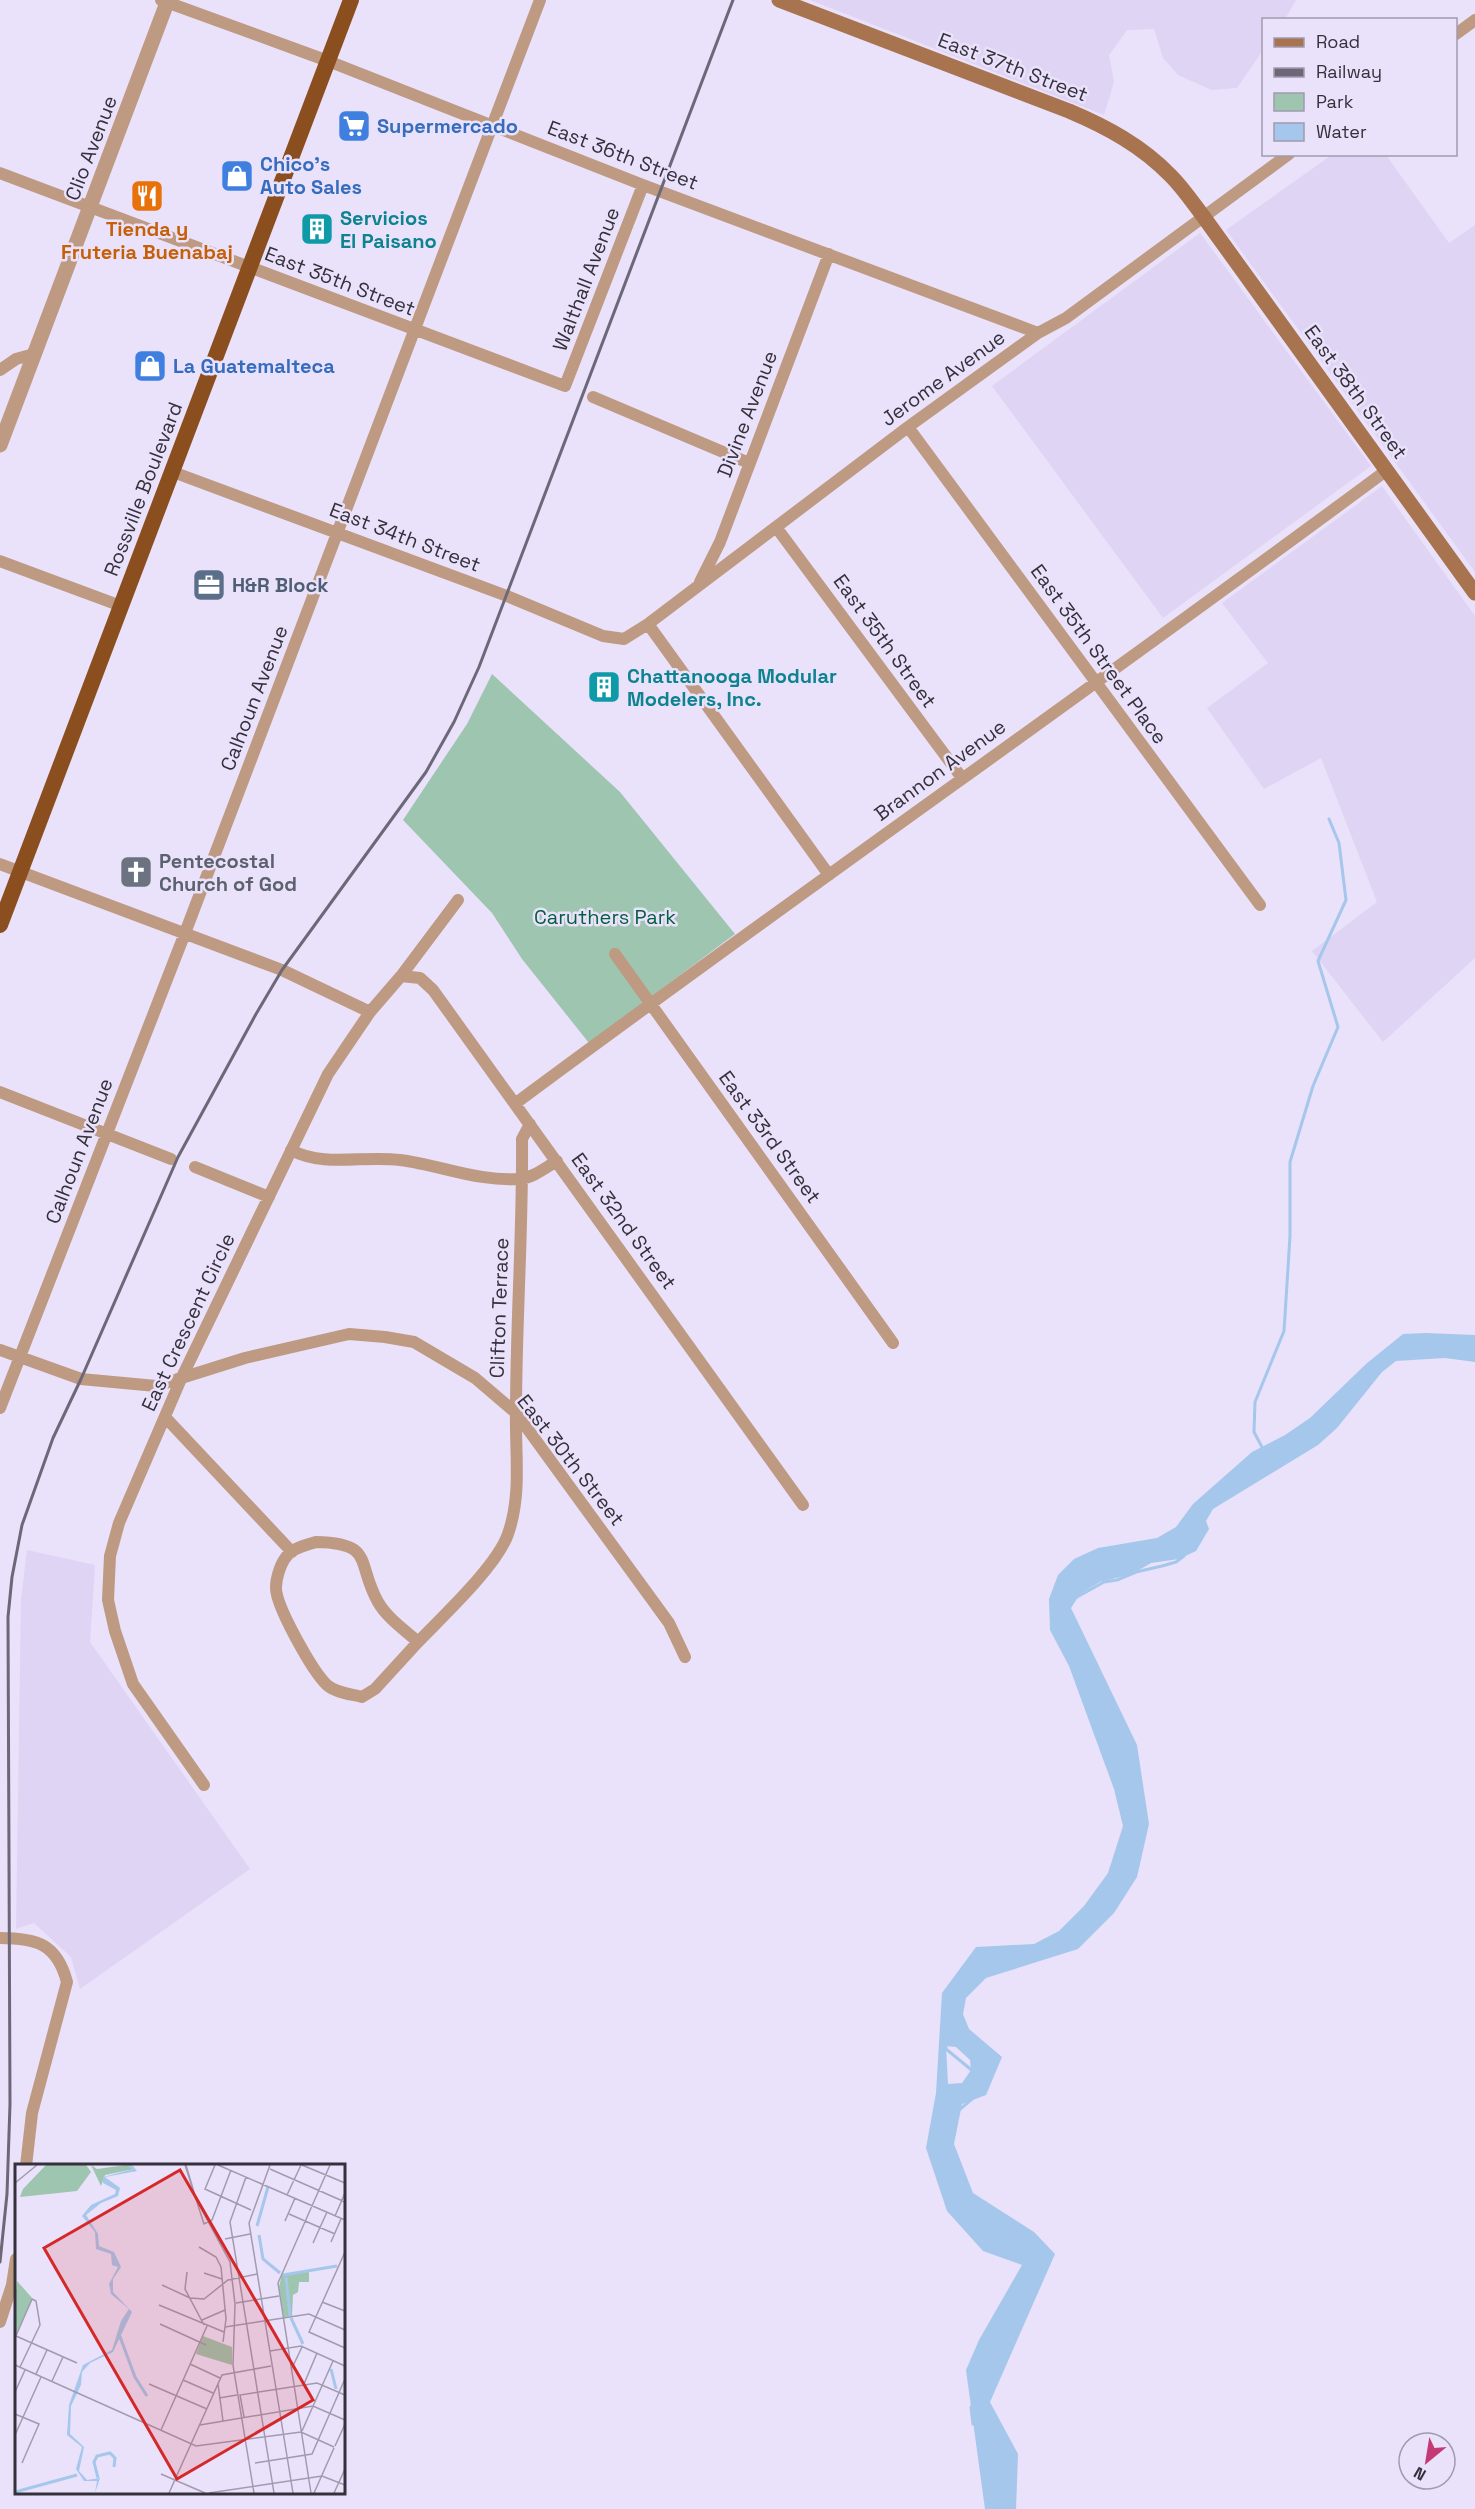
<svg xmlns="http://www.w3.org/2000/svg" width="1475" height="2509" viewBox="0 0 1475 2509" font-family="'Space Grotesk',sans-serif">
  <style>
    .built { fill: #dfd4f4 }
    .green { fill: #9ec5b0 }
    .water { fill: #a5c7eb; fill-rule: evenodd }
    .lines { fill: none; stroke-linecap: round; stroke-linejoin: round }
    .stream { stroke: #a5c7eb; stroke-width: 3 }
    .minor { stroke: #be9a82; stroke-width: 12 }
    .tertiary { stroke: #be9a82; stroke-width: 15 }
    .secondary { stroke: #a8734f; stroke-width: 15 }
    .trunk { stroke: #8b4e1e; stroke-width: 16 }
    .rail { stroke: #6c6877; stroke-width: 3 }
    .labels { text-anchor: middle; dominant-baseline: central; stroke-width: 5; stroke-linejoin: round; paint-order: stroke }
    .street-label { font-size: 20px; fill: #34313b; stroke: #eae1fb }
    .shop-label { font-size: 20px; font-weight: bold; fill: #366cbe; stroke: #eae1fb; text-anchor: start }
    .culture-label { font-size: 20px; font-weight: bold; fill: #0d838f; stroke: #eae1fb; text-anchor: start }
    .food-label { font-size: 20px; font-weight: bold; fill: #c56008; stroke: #eae1fb }
    .service-label { font-size: 20px; font-weight: bold; fill: #4e5e75; stroke: #eae1fb; text-anchor: start }
    .worship-label { font-size: 20px; font-weight: bold; fill: #5b616d; stroke: #eae1fb; text-anchor: start }
    .park-label { font-size: 20px; fill: #035e3e; stroke: #eae1fb }
    .inset-river { fill: none; stroke: #a5c7eb; stroke-width: 3 }
    .inset-road { fill: none; stroke: #a19bae; stroke-width: 1.5 }
    .view { fill: #d62828; fill-opacity: 0.15; stroke: #d62828; stroke-width: 3 }
    .inset-edge { fill: none; stroke: #34313b; stroke-width: 3 }
  </style>
  <rect width="100%" height="100%" fill="#eae1fb"/>
  <!-- built -->
  <path class="built" d="M810,0h486l-11,19 -21,1 -1,30 -26,38 -25,2 -34,-15 -15,-17 -9,-29 -27,1 -18,25 5,27 -10,33z
    M1333,154l53,1 63,88 26,-18v347l-249,-342z
    M1200,233l171,233 -208,152 -171,-232z
    M1382,486l93,130v342l-92,84 -71,-91 65,-49 -56,-144 -57,31 -57,-81 61,-45 -46,-60z
    M27,1550l68,15 -5,77 160,227 -170,120 -9,-32 -37,-34 -18,6 5,-329z"/>
  <!-- green -->
  <path class="green" d="M492,674l128,118 115,142 -146,109 -67,-84 -30,-46 -89,-93 64,-96z"/>
  <!-- water -->
  <path class="water" d="M1426,1333l49,2v27l-30,-4 -49,3 -14,11 -45,56 -19,17 -105,64 -7,12 3,8 -13,22 -17,8 -28,4 -19,11 -32,8 -20,12 -9,14 66,137 12,79 -12,53 -23,36 -36,36 -92,29 -20,20 -3,16 6,15 33,28 -16,38 -24,9 -8,40 19,49 61,39 21,22 -65,148 28,52 -2,55h-31l-19,-139 13,-30 43,-75 -39,-14 -36,-40 -21,-63 10,-55 6,-100 34,-46 58,-3 25,-13 25,-25 24,-33 15,-47 -9,-37 -45,-123 -19,-36 -1,-31 9,-24 16,-16 24,-11 59,-10 19,-11 17,-23 59,-52 33,-17 25,-17 56,-54 37,-30zM946,2046l10,1 14,13 1,10 -9,13 -14,1z"/>
  <g class="lines">
    <!-- stream -->
    <path class="stream" d="M1263,1449l-9,-17 1,-30 29,-71 6,-95v-74l23,-76 25,-59 -20,-66 28,-61 -7,-57 -10,-24
      M1077,1597l27,-15 13,-2 19,-8 26,-6 14,-4 8,-6
      M946,2044v5l28,23
      M959,2110l13,-11
      M971,2407l2,17"/>
    <!-- minor -->
    <path class="minor" d="M161,0l167,61 315,124 395,148
      M1456,34l19,-14
      M0,173l565,213 78,-201
      M0,370l16,-11 18,-5
      M593,397l156,66
      M908,427l352,478
      M173,472l334,124 96,40 21,3 24,-15 260,-197 130,-94 28,-15 223,-164
      M776,527l186,251
      M0,561l121,45
      M700,582l20,-40 109,-288
      M648,624l181,251
      M0,864l282,106 88,42
      M615,954l278,389
      M401,976l19,2 13,12 370,515
      M0,1092l171,67
      M516,1103c288,-214 583,-419 871,-633
      M291,1150c34,18 72,5 109,10 40,5 79,22 119,19 14,-1 26,-11 38,-18
      M195,1167l74,30
      M0,1350l81,29 75,7 89,-28 104,-24 36,3 29,5 61,36 41,35 153,210 16,34
      M0,1408l185,-475 355,-933
      M165,1417l127,135
      M316,1542c59,1 40,21 62,60 9,16 27,28 40,40l-43,47 -13,8c-11,-3 -26,-4 -35,-12 -14,-13 -52,-80 -51,-98 0,-8 4,-21 8,-27 7,-12 20,-14 32,-18z
      M418,1642c25,-26 79,-76 90,-108 14,-40 7,-81 8,-122 0,-91 7,-182 6,-273l8,-15
      M204,1785l-71,-101 -18,-53 -7,-31 2,-44 9,-33 62,-144 147,-305 42,-62 31,-36 57,-76
      M0,1938c37,0 57,6 67,44l-35,131 -6,53
      M0,2322l12,-37 4,-26"/>
    <!-- tertiary -->
    <path class="tertiary" d="M0,445l168,-445"/>
    <!-- secondary -->
    <path class="secondary" d="M779,0l290,111c38,16 73,35 102,65 12,12 22,27 32,40l272,377"/>
    <!-- trunk -->
    <path class="trunk" d="M0,925l351,-925"/>
    <!-- rail -->
    <path class="rail" d="M0,2262l7,-68 3,-90 -2,-487 4,-40 10,-52 31,-87 28,-59 97,-222 78,-143 26,-44 144,-198 28,-50 25,-55 254,-667"/>
  </g>
  <!-- icons -->
  <defs>
    <symbol id="supermarket-square" viewBox="-11 -11 22 22"><rect x="-9" y="-9" width="18" height="18" rx="4" fill="#3f7fe0" stroke="#eae1fb"/><path d="M-6-5.5h2.5l.6 2H6L4.5 2H-2.5L-4.4-4H-6ZM-1.5 3.2a1.3 1.3 0 1 0 .1 0ZM3 3.2a1.3 1.3 0 1 0 .1 0Z" fill="#fff"/></symbol>
    <symbol id="shop-square" viewBox="-11 -11 22 22"><rect x="-9" y="-9" width="18" height="18" rx="4" fill="#3f7fe0" stroke="#eae1fb"/><path d="M-5-2.5h2.3a2.7 3.5 0 0 1 5.4 0H5L5.5 6h-11ZM-1.5-2.5h3a1.5 2.3 0 0 0-3 0Z" fill="#fff"/></symbol>
    <symbol id="restaurant-square" viewBox="-11 -11 22 22"><rect x="-9" y="-9" width="18" height="18" rx="4" fill="#e8710a" stroke="#eae1fb"/><path d="M-5-6h1v4h1v-4h1v4h1v-4h1v5L-1.5 .5V6h-2V.5L-5-1ZM5-6V6H3V1.5H1.5Q1.5-4 5-6Z" fill="#fff"/></symbol>
    <symbol id="building-square" viewBox="-11 -11 22 22"><rect x="-9" y="-9" width="18" height="18" rx="4" fill="#0f9aa8" stroke="#eae1fb"/><path d="M-4-6H4V6H1V3H-1V6H-4ZM-2.5-4.3h1.7v1.8h-1.7ZM.8-4.3h1.7v1.8H.8ZM-2.5-1h1.7V.8h-1.7ZM.8-1h1.7V.8H.8Z" fill="#fff"/></symbol>
    <symbol id="office-square" viewBox="-11 -11 22 22"><rect x="-9" y="-9" width="18" height="18" rx="4" fill="#5c6f8a" stroke="#eae1fb"/><path d="M-6-3h4V-5.5h4V-3h4V5H-6ZM-1-4.5V-3h2v-1.5ZM-6 0V1H6V0Z" fill="#fff"/></symbol>
    <symbol id="church-square" viewBox="-11 -11 22 22"><rect x="-9" y="-9" width="18" height="18" rx="4" fill="#6b7280" stroke="#eae1fb"/><path d="M-1.2-6h2.4v3.5h3.3v2.4h-3.3V6h-2.4V-.1h-3.3v-2.4h3.3Z" fill="#fff"/></symbol>
  </defs>
  <g fill-rule="evenodd">
    <use href="#supermarket-square" x="335" y="107" width="38" height="38"/>
    <use href="#shop-square" x="218" y="157" width="38" height="38"/>
    <use href="#restaurant-square" x="128" y="177" width="38" height="38"/>
    <use href="#building-square" x="298" y="210" width="38" height="38"/>
    <use href="#shop-square" x="131" y="347" width="38" height="38"/>
    <use href="#office-square" x="190" y="566" width="38" height="38"/>
    <use href="#building-square" x="585" y="668" width="38" height="38"/>
    <use href="#church-square" x="117" y="853" width="38" height="38"/>
  </g>
  <g class="labels">
    <!-- street labels -->
    <g class="street-label">
      <text transform="translate(1013 67) rotate(21)">East 37th Street</text>
      <text transform="translate(91 148) rotate(-69)">Clio Avenue</text>
      <text transform="translate(623 155) rotate(21)">East 36th Street</text>
      <text transform="translate(586 279) rotate(-69)">Walthall Avenue</text>
      <text transform="translate(340 281) rotate(21)">East 35th Street</text>
      <text transform="translate(943 378) rotate(-36)">Jerome Avenue</text>
      <text transform="translate(1356 392) rotate(54)">East 38th Street</text>
      <text transform="translate(747 414) rotate(-69)">Divine Avenue</text>
      <text transform="translate(143 489) rotate(-69)">Rossville Boulevard</text>
      <text transform="translate(405 537) rotate(21)">East 34th Street</text>
      <text transform="translate(885 641) rotate(54)">East 35th Street</text>
      <text transform="translate(1099 654) rotate(54)">East 35th Street Place</text>
      <text transform="translate(254 698) rotate(-69)">Calhoun Avenue</text>
      <text transform="translate(940 770) rotate(-36)">Brannon Avenue</text>
      <text transform="translate(770 1137) rotate(54)">East 33rd Street</text>
      <text transform="translate(79 1151) rotate(-69)">Calhoun Avenue</text>
      <text transform="translate(624 1221) rotate(54)">East 32nd Street</text>
      <text transform="translate(499 1308) rotate(-88)">Clifton Terrace</text>
      <text transform="translate(188 1322) rotate(-65)">East Crescent Circle</text>
      <text transform="translate(571 1460) rotate(52)">East 30th Street</text>
    </g>
    <!-- shop labels -->
    <g class="shop-label">
      <text x="377" y="126">Supermercado</text>
      <text x="260" y="164">Chico's<tspan x="260" dy="23">Auto Sales</tspan></text>
      <text x="173" y="366">La Guatemalteca</text>
    </g>
    <!-- culture labels -->
    <g class="culture-label">
      <text x="340" y="218">Servicios<tspan x="340" dy="23">El Paisano</tspan></text>
      <text x="627" y="676">Chattanooga Modular<tspan x="627" dy="23">Modelers, Inc.</tspan></text>
    </g>
    <!-- food labels -->
    <g class="food-label">
      <text x="147" y="229">Tienda y<tspan x="147" dy="23">Fruteria Buenabaj</tspan></text>
    </g>
    <!-- service labels -->
    <g class="service-label">
      <text x="232" y="585">H&amp;R Block</text>
    </g>
    <!-- worship labels -->
    <g class="worship-label">
      <text x="159" y="861">Pentecostal<tspan x="159" dy="23">Church of God</tspan></text>
    </g>
    <!-- park labels -->
    <g class="park-label">
      <text x="605" y="917">Caruthers Park</text>
    </g>
  </g>
  <!-- overview -->
  <g transform="translate(15 2164)">
    <rect width="330" height="330" fill="#eae1fb"/>
    <path d="M31,1h40l5,7 -14,19 -57,6 3,-8zM76,1l6,4 29,-4 8,4 -29,6 -4,11zM294,108v10h-10l-1,10 -5,3 -1,21 -8,1 -5,-30 3,-13zM2,117l16,18 -18,37v-35zM188,172l29,11v18l-36,-11z" fill="#9ec5b0"/>
    <path d="M111,1h6l5,6 -32,6 15,11 -2,8 -17,7 -15,12 12,19 1,12 15,6 7,15 -8,12v13l19,20 -19,40 -23,11 -8,9 -1,13 -10,21 -1,28 14,13 -5,24 8,9 13,-2 -5,15 2,-12h-13l-8,-12 6,-22 -15,-12 2,-30 14,-40 29,-15 9,-29 8,-12 -18,-15 -2,-10 9,-17 -6,-2 -1,-11 -15,-5 -1,-17 -13,-16 9,-11 24,-11 1,-4 -13,-7v-6l31,-8z" fill="#a5c7eb"/>
    <path class="inset-river" d="M242,62l11,-39M244,71l4,24 17,14M268,111l54,-9M271,113l4,39M276,154l12,26M104,170l16,43 12,19M316,205l5,20M83,314l-4,-16 3,-6 13,-3 5,5 -1,9M0,328l62,-17"/>
    <path class="inset-road" d="M170,1l19,59 8,-4 19,-50M171,1l10,34 34,63 5,42 -2,61 21,128M200,1l-10,24 46,21M203,1l127,55M255,1l-21,58 44,270M287,1l43,18M255,5l75,33M231,13l-16,45 44,271M0,19l22,-18M272,31l14,-30M274,50l46,20M320,52l10,-23M270,57l10,-23M210,75l25,-5M316,78l10,-23M298,79l14,-31M184,83l17,10 5,10 5,52 -3,23M330,88l-36,80 36,16M172,108l-2,17 19,36M189,109l18,6M147,121l28,13 14,1 24,-19 29,-6M307,138l23,9M221,139l43,-7M144,141l65,27M187,156l23,-10M145,160l46,21M210,163l84,-13 36,16M1,172l61,27M0,174l17,-39M255,187l31,-5 44,20M175,200l30,14M0,201l181,81 105,-14 33,15M5,203l20,-42 -4,-24 -4,-2M276,206l11,-23M21,210l11,-24M168,216l30,13M37,217l11,-24M134,220l58,25M203,220l5,37M289,220l13,-31M0,228l10,-22M204,234l18,-3M0,250l24,10 -17,39M229,253l-4,-22 77,-12 28,12M185,261l113,-19 32,14M146,266l46,-104M287,267l31,-70M0,271l26,-58M320,282l10,-22M240,299l57,-9 33,-75M146,310l44,19M154,329l53,-118 49,-9M194,329l113,-17 23,9M296,329l-33,-210 52,-118M299,329l20,-45M319,329l11,-24"/>
    <path class="view" d="M165,6l133,230 -136,79 -133,-231z"/>
    <rect width="330" height="330" class="inset-edge"/>
  </g>
  <!-- legend -->
  <rect x="1262" y="18" width="195" height="138" fill="#eae1fb" stroke="#a19bae" stroke-width="1.5"/>
  <rect x="1274" y="38" width="30" height="9" fill="#a8734f" stroke="#a19bae" stroke-width="1.5"/>
  <text x="1316" y="48" font-size="18" fill="#34313b">Road</text>
  <rect x="1274" y="68" width="30" height="9" fill="#6c6877" stroke="#a19bae" stroke-width="1.5"/>
  <text x="1316" y="78" font-size="18" fill="#34313b">Railway</text>
  <rect x="1274" y="93" width="30" height="18" fill="#9ec5b0" stroke="#a19bae" stroke-width="1.5"/>
  <text x="1316" y="108" font-size="18" fill="#34313b">Park</text>
  <rect x="1274" y="123" width="30" height="18" fill="#a5c7eb" stroke="#a19bae" stroke-width="1.5"/>
  <text x="1316" y="138" font-size="18" fill="#34313b">Water</text>
  <!-- north arrow -->
  <g transform="translate(1427 2461) rotate(210)"><circle r="28" fill="#eae1fb" stroke="#a19bae" stroke-width="1.5"/>
  <path d="M0-4.5L10 22L0 15L-10 22Z" fill="#c43a75"/>
  <text y="-9" font-size="16" font-weight="bold" text-anchor="middle" fill="#34313b">N</text>
  </g>
</svg>
